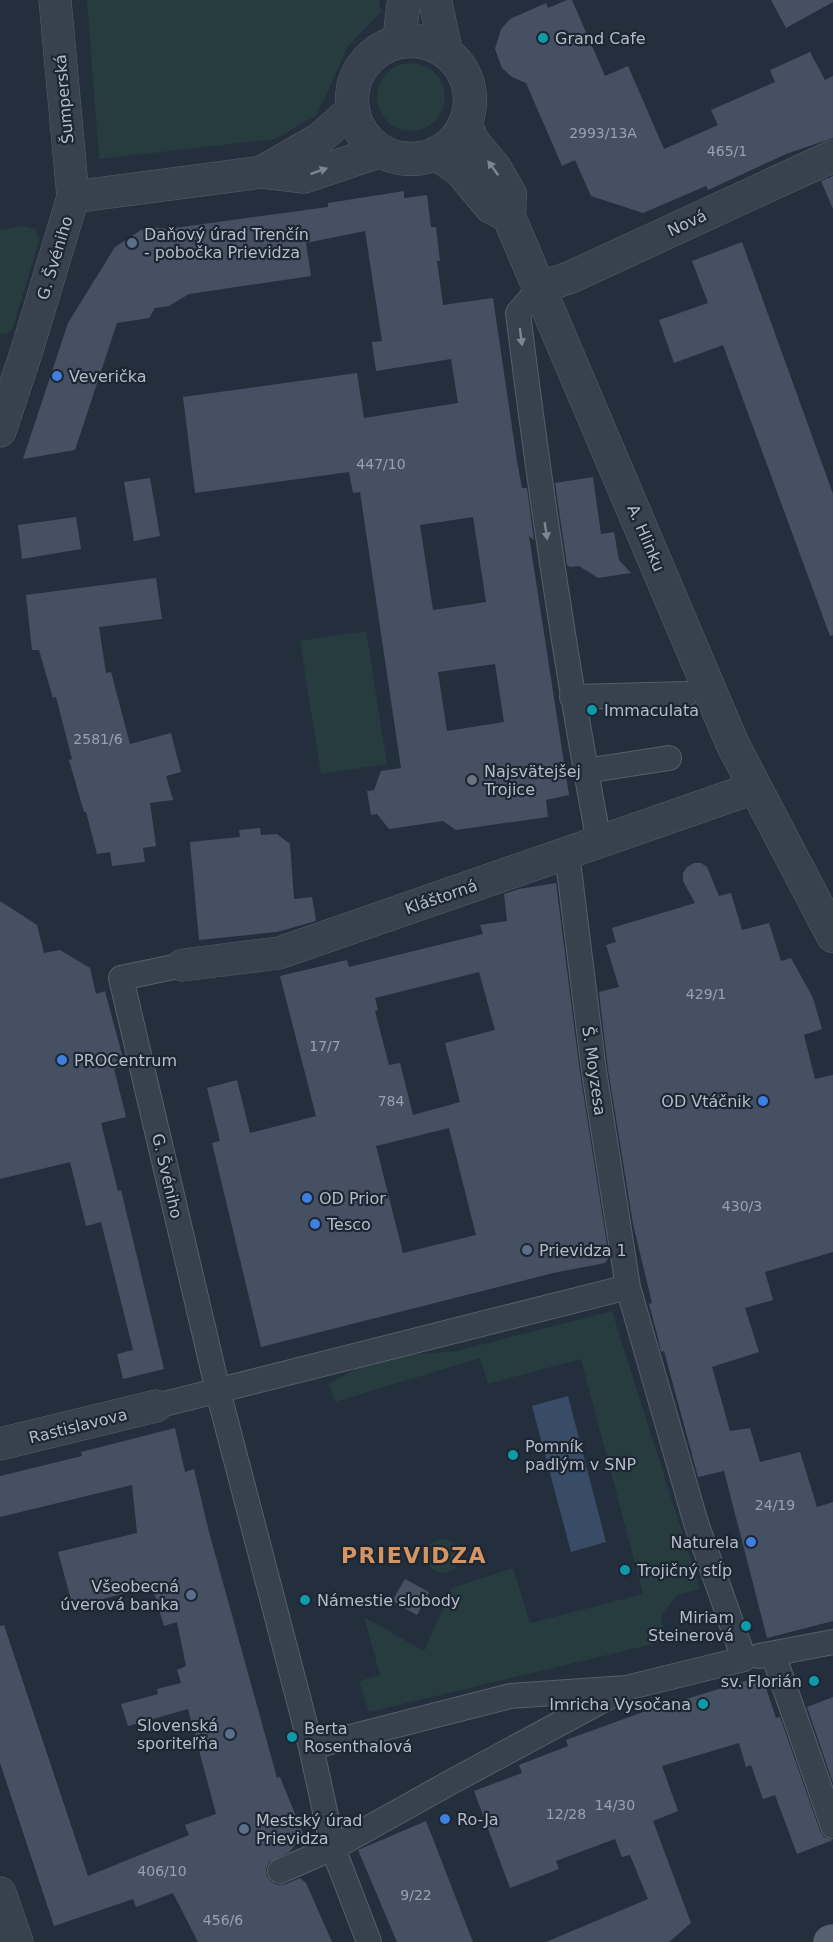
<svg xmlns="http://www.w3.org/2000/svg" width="833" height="1942" viewBox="0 0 833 1942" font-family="'DejaVu Sans',sans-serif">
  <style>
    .green { fill: #263c3f }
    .water { fill: #394c67 }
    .building { fill: #455162; fill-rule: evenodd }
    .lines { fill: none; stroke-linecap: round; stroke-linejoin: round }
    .pedestrian-casing { stroke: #565f6c; stroke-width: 26 }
    .minor-casing { stroke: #565f6c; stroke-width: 33 }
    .tertiary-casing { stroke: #565f6c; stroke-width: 34 }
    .primary-casing { stroke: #414a57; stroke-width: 34 }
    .pedestrian { stroke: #38414e; stroke-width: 24 }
    .minor { stroke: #38414e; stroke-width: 32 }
    .tertiary { stroke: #38414e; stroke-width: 33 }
    .primary { stroke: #56606e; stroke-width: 33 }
    .oneway { fill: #7c8592 }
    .culture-dot { fill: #0f9aa8; stroke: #1d2633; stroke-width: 2 }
    .service-dot { fill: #5c6f8a; stroke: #1d2633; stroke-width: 2 }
    .shop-dot { fill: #3f7fe0; stroke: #1d2633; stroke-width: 2 }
    .worship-dot { fill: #6b7280; stroke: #1d2633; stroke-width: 2 }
    .labels { text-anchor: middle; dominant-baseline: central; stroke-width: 4.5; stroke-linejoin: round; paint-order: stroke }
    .number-label { font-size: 14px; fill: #98a1af }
    .poi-label { font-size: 16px; fill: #b4bcc9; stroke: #1d2633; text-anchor: start }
    .street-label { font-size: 16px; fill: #b4bcc9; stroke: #1d2633 }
    .district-label { font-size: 22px; font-weight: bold; letter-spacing: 1.5px; fill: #d59563; stroke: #1d2633 }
  </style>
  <rect width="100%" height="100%" fill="#242f3e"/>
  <!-- green -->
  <path class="green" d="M87,0h292l2,12 -33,34 -31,69 -42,24 -176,20z
    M377 97a34 34 0 1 1 68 0a34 34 0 1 1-68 0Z
    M22,226l13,3 4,12 -27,89 -7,4h-5v-104z
    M366,631l21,133 -66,10 -21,-133z
    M612,1311l88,278 -23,6 -16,20 5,26 -297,71 -10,-31 21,-6 -16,-58 60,34 28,-63 61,-20 17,55 113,-29 -62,-235 -93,25 -8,-26 -145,44 -6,-19 51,-26 77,-6z
    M426 1556a17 17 0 1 1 34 0a17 17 0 1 1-34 0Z"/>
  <!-- water -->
  <path class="water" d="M568,1396l38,146 -35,10 -39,-146z"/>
  <!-- building -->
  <path class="building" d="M567,0h5l33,76 23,-10 36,83 54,-24 -7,-15 64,-28 -5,-12 40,-18 15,28 8,-4v62l-47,16 -78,36 -2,-4 -63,27 -52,-17 -16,-36 -13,6 -36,-83 -14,-6 -10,-9 -7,-19 6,-20 9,-10 36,-16 2,5z
    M771,0h62v2l-47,26z
    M833,176v33l-12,-28z
    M404,191v7l23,-3 4,32h5l4,34h-3l6,44 50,-7 24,163 5,27h5l7,52 -5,-4 40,259 -23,5 2,17 -92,13 -13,-9 -54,8 -12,-15 -6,1 -4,-24 7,-1 7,-19 20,-3 -41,-276 -7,1 -4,-21 -154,21 -12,-96 174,-24 7,45 94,-15 -7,-44 -75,12 -4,-29 10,-1 -17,-110 -59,12 5,33 -122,18 -20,12 -14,2 -6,10 -32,5 -42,127 -52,9 45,-136 47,-76 26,-17 10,-3 16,2 161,-22v-4zM473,517l13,85 -53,8 -13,-85zM495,664l9,58 -57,9 -9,-59z
    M742,242l91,252v141l-3,1 -107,-291 -49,18 -15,-43 49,-17 -16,-42z
    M593,477l8,57 13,-2 5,28 12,13 -33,5 -19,-12 -9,1 -3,-2 -12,-82z
    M150,478l10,58 -26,5 -10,-59z
    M76,517l5,32 -59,10 -4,-34z
    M156,578l6,41 -63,8 7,46 5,-1 19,72 41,-11 10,39 -15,4 7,24 -23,3 6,43 -13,2 2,14 -33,4 -2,-14 -13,2 -11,-42h-2l-15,-52 3,-1 -16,-62 -3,1 -14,-48h-7l-6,-55z
    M260,828l1,7 16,-1 13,10 4,55 18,-2 4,24 -39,11 -78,8 -9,-98 50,-5 -1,-7z
    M694,863h7l6,4 12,29 12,-3 11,37 27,-7 12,38 10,-3 22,40 9,31 -18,6 11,44 18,-4v177l-68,20 8,28 -28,8 14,44 -47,15 18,64 20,-3 10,34 40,-10 17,55 16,-5v119l-66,17 -43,-167 -26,6 -34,-126 -3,1 -3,-14 -9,-34 3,-1 -19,-79 -25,-155 -9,-77 20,-5 -13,-42 10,-3 -4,-14 83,-25 -12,-22v-8l4,-6z
    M556,883l24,190 29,184 -4,6 -52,10 -292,74 -49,-204 8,-2 -13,-53 30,-8 13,53 66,-17 -36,-140 67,-16 2,7 134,-33 -3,-9 27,-4 -3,-27 15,-5zM479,972l16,58 -50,13 15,59 -47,13 -13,-52 -11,2 -14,-54 3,-1 -3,-12zM449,1128l27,107 -73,18 -27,-107z
    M0,901l37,24 7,28 16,-3 30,18 6,26 9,-3 20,75 -11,3 12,48 -25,6 17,68 3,-1 43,179 -41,10 -6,-25 16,-4 -32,-128 -15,4 -16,-64 -70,17z
    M175,1428l10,44 9,-3 15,63 68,246 3,-1 24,59 -15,16 -20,10 -3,7 1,7 4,6 7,3 8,-1 14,-6 6,5 26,59h-134l-25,-49 -37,14 -3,-8 -79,27 -54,-163v-137l4,-1 84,251 101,-41 -4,-10 31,-11 -28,-105 -60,17 -7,-22 37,-10 -1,-5 24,-6 -4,-13 9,-4 -9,-44 -13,4 -12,-40 -79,21 -15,-55 79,-19 -5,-48 -132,32v-41l82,-20 -1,-4z
    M405,1579l24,13 -12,23 -25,-14z
    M762,1676l14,42 4,-1 40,114 4,6 9,3 -36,14 -22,-59 -12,4 -12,-34 -5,2 -7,-24 -77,23 16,45 -25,10 38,102 -22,19h-123l102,-43 -18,-44 -8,2 -7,-18 -59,22 3,8 -49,19 -36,-97 48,-18 -3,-8 49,-19 -2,-6 77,-28z
    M833,1697v86l-26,-76z
    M426,1821l47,121h-76l-39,-92z"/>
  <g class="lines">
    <defs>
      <path id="pedestrian" d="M540,288l-22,25c22,178 48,354 81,529
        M572,697l114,-3
        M585,771l84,-13
        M567,853l27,218 34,216
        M183,965l-62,13 97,413 93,356 22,101 36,94
        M156,1406l472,-119 68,236 48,136 -118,29 -116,8 -199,51
        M773,1654l60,172
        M759,1656l74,-14
        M280,1871l53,-23 120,-67 165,-89"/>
      <path id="minor" d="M262,172l57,-33 34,-30
        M73,197l189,-25 42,5 77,-26
        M540,288l31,-11 262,-121
        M0,431l27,-81 46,-153 -18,-197
        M183,965l96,-12 475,-165
        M0,1444l156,-38
        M0,1893l17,49"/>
      <path id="tertiary" d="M435,0l11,52
        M352 100a59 59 0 1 1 118 0a59 59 0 1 1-118 0Z
        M399,42l5,-42
        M465,123l8,19 22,26 15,26 -1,23 224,528 100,191
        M436,153l25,18 30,36 18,10"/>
      <path id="primary" d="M830,1942l3,-1"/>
    </defs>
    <!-- pedestrian casing -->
    <use href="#pedestrian" class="pedestrian-casing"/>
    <!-- minor casing -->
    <use href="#minor" class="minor-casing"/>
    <!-- tertiary casing -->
    <use href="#tertiary" class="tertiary-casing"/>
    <!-- primary casing -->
    <use href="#primary" class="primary-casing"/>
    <!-- pedestrian -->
    <use href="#pedestrian" class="pedestrian"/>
    <!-- minor -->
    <use href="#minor" class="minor"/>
    <!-- tertiary -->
    <use href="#tertiary" class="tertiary"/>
    <!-- primary -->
    <use href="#primary" class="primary"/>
  </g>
  <!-- one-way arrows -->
  <defs><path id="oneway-solid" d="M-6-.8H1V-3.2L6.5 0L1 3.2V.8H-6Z" transform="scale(1.5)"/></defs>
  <g class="oneway">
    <use href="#oneway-solid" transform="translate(493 168) rotate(-126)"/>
    <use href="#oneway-solid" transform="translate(319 171) rotate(-20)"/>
    <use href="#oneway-solid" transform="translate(521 337) rotate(83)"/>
    <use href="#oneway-solid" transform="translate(546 531) rotate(81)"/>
  </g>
  <!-- markers -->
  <g class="culture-dot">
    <circle cx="543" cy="38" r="6"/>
    <circle cx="592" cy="710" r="6"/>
    <circle cx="513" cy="1455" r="6"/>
    <circle cx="625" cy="1570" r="6"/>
    <circle cx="305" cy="1600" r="6"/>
    <circle cx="746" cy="1626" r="6"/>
    <circle cx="814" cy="1681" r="6"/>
    <circle cx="703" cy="1704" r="6"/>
    <circle cx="292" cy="1737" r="6"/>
  </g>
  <g class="service-dot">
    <circle cx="132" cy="243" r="6"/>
    <circle cx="527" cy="1250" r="6"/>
    <circle cx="191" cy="1595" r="6"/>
    <circle cx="230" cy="1734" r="6"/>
    <circle cx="244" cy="1829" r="6"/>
  </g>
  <g class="shop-dot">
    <circle cx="57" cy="376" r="6"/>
    <circle cx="62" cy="1060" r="6"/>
    <circle cx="763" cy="1101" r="6"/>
    <circle cx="307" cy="1198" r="6"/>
    <circle cx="315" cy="1224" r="6"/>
    <circle cx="751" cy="1542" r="6"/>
    <circle cx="445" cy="1819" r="6"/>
  </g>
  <circle class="worship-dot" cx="472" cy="780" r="6"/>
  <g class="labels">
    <!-- number labels -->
    <g class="number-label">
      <text x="603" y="133">2993/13A</text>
      <text x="727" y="151">465/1</text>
      <text x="381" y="464">447/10</text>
      <text x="98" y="739">2581/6</text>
      <text x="706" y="994">429/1</text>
      <text x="325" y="1046">17/7</text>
      <text x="391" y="1101">784</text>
      <text x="742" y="1206">430/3</text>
      <text x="775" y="1505">24/19</text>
      <text x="615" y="1805">14/30</text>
      <text x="566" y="1814">12/28</text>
      <text x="162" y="1871">406/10</text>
      <text x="416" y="1895">9/22</text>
      <text x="223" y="1920">456/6</text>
    </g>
    <!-- poi labels -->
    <g class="poi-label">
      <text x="555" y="38">Grand Cafe</text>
      <text x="144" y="234">Daňový úrad Trenčín<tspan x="144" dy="18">- pobočka Prievidza</tspan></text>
      <text x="69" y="376">Veverička</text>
      <text x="604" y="710">Immaculata</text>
      <text x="484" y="771">Najsvätejšej<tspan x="484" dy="18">Trojice</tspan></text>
      <text x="74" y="1060">PROCentrum</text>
      <text x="751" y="1101" text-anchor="end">OD Vtáčnik</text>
      <text x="319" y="1198">OD Prior</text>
      <text x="327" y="1224">Tesco</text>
      <text x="539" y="1250">Prievidza 1</text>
      <text x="525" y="1446">Pomník<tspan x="525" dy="18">padlým v SNP</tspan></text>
      <text x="739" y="1542" text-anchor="end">Naturela</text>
      <text x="637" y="1570">Trojičný stĺp</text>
      <text x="179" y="1586" text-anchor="end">Všeobecná<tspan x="179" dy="18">úverová banka</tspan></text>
      <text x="317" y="1600">Námestie slobody</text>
      <text x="734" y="1617" text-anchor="end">Miriam<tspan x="734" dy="18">Steinerová</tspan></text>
      <text x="802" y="1681" text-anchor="end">sv. Florián</text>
      <text x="691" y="1704" text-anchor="end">Imricha Vysočana</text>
      <text x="218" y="1725" text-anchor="end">Slovenská<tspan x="218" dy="18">sporiteľňa</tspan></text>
      <text x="304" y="1728">Berta<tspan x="304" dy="18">Rosenthalová</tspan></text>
      <text x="457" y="1819">Ro-Ja</text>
      <text x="256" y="1820">Mestský úrad<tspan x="256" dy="18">Prievidza</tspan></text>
    </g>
    <!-- street labels -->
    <g class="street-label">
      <text transform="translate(64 99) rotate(-95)">Šumperská</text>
      <text transform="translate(687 223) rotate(-25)">Nová</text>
      <text transform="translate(55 258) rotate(-73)">G. Švéniho</text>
      <text transform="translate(646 538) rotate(67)">A. Hlinku</text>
      <text transform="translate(441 897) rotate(-19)">Kláštorná</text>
      <text transform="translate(594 1071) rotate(82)">Š. Moyzesa</text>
      <text transform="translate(167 1176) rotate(77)">G. Švéniho</text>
      <text transform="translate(78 1426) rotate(-14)">Rastislavova</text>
    </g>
    <!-- district labels -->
    <g class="district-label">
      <text x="414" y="1555">PRIEVIDZA</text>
    </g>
  </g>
</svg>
